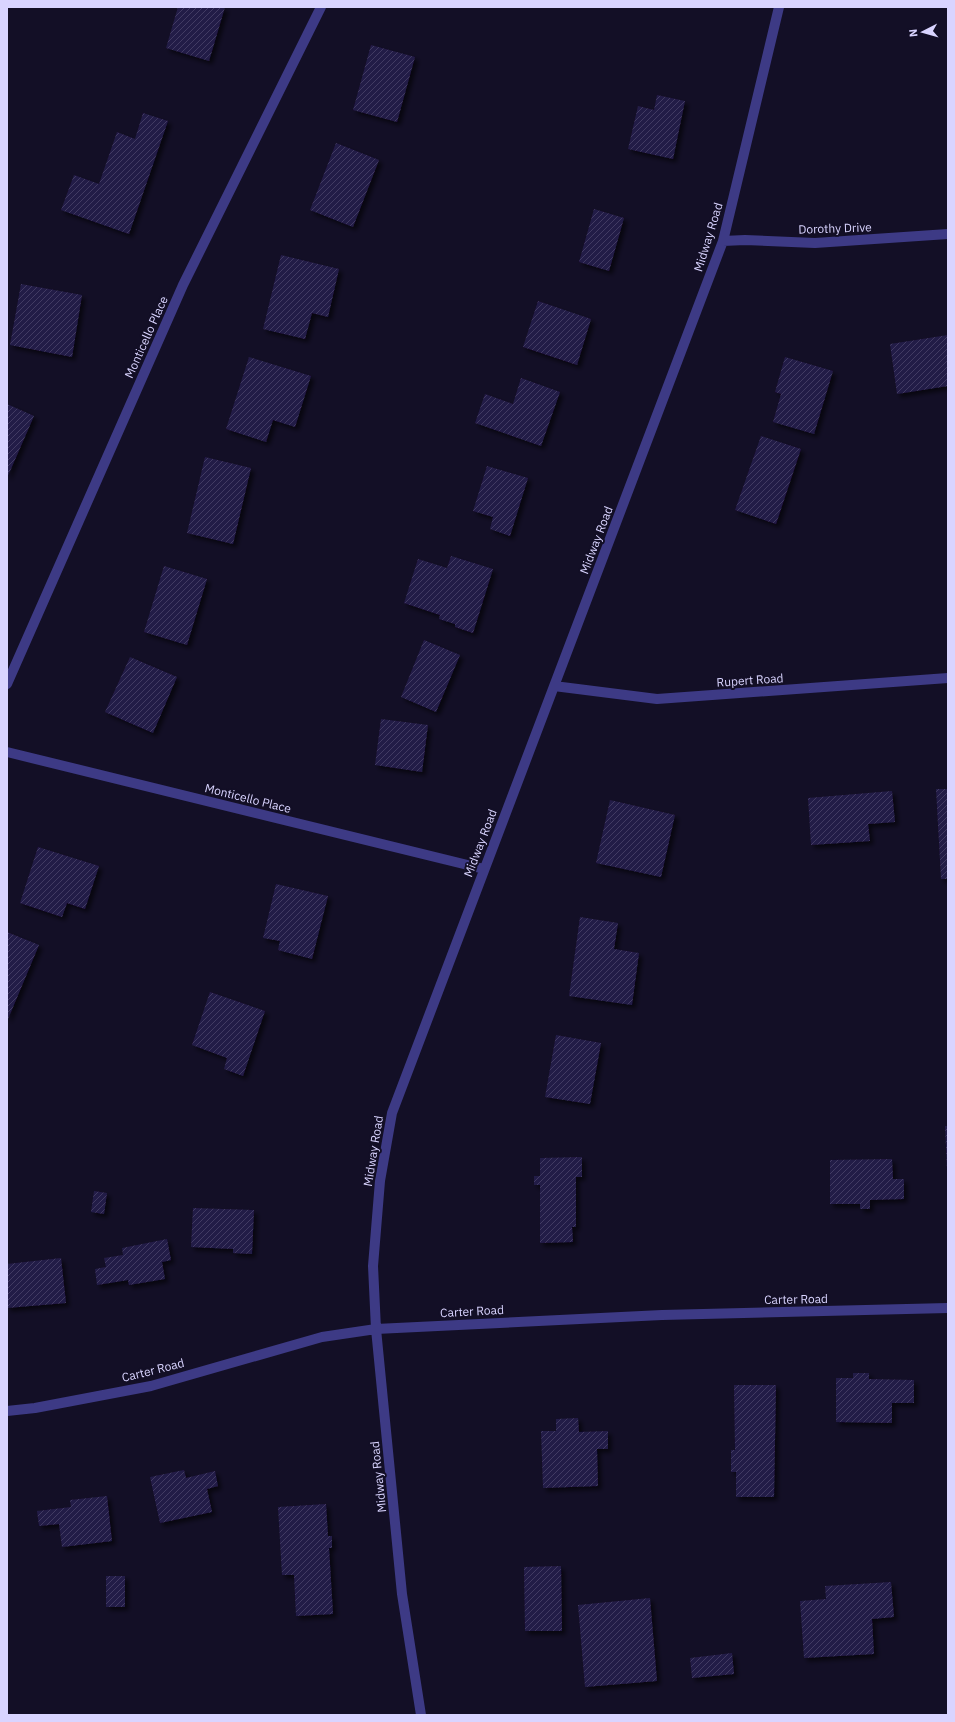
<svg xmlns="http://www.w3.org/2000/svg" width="955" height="1722" viewBox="0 0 955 1722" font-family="'IBM Plex Sans',sans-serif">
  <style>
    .building { fill: url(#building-hatch); filter: url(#shadow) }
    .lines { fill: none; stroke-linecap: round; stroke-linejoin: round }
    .minor { stroke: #3d3a85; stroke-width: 10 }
    .labels { text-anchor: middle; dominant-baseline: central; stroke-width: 4; stroke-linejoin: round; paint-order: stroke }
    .street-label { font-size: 12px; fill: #d9d4ff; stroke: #130f26 }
  </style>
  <defs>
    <pattern id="building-hatch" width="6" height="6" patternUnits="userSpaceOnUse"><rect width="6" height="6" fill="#241b47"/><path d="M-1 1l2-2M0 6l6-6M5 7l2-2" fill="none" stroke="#433b63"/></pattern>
    <filter id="shadow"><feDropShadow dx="3.5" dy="3.5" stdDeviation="2" flood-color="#0009"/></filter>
  </defs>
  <rect width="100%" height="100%" fill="#130f26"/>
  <!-- building -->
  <path class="building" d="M178,7h47l-16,54 -43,-13z
    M371,45l44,12 -18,65 -44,-12z
    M657,95l28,6 -12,58 -45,-10 10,-43 16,4z
    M143,113l25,8 -39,113 -68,-24 13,-35 25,9 18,-52 18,7z
    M336,143l43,17 -26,67 -43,-17z
    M594,209l30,9 -15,53 -30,-9z
    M281,255l58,14 -11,48 -16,-4 -7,26 -42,-10z
    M21,284l61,11 -10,62 -62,-12z
    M538,301l53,18 -14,46 -54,-18z
    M948,335v51l-51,8 -7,-50z
    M249,357l62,19 -16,51 -22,-7 -7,22 -40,-13z
    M785,357l48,14 -19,63 -41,-12 8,-28 -6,-2z
    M521,378l39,14 -19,54 -66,-23 10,-29 28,10z
    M7,404l27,12 -27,62z
    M761,436l40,13 -25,75 -41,-14z
    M205,457l46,11 -18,76 -46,-11z
    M487,466l41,12 -18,58 -20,-7 3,-12 -20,-6z
    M451,556l42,13 -20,64 -18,-6v-3l-16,-5 1,-4 -36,-12 14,-44 29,9z
    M164,566l43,13 -20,66 -43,-13z
    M424,640l36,15 -24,57 -35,-15z
    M130,657l47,20 -24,56 -48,-21z
    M381,719l47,6 -6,47 -47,-7z
    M936,789h12v90h-7z
    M892,791l3,31 -27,2 2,17 -59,4 -3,-47z
    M610,800l65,15 -14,62 -65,-14z
    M38,847l61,19 -14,43 -18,-6 -5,14 -42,-14z
    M276,884l52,12 -16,63 -34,-9 2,-9 -17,-3z
    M580,917l38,6 -4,26 25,4 -7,52 -63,-9z
    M7,932l32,13 -31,74 -1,-1z
    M210,992l55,19 -22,65 -19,-7 3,-11 -35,-13z
    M556,1035l45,8 -11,61 -45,-7z
    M945,1126h3v44h-1z
    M582,1157v20h-6v50h-4l1,15 -33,1v-58h-6v-9h6v-18z
    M892,1159l1,20h11v20l-34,1v9h-10v-5h-30v-44z
    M94,1191l13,2 -3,21 -13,-2z
    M193,1208l61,2 -2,44 -19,-1v-4l-42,-2z
    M167,1239l4,21 -9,2 3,17 -36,6 -1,-5 -31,5 -2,-16 11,-2 -2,-9 19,-3 -1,-7z
    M61,1258l5,45 -59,5v-44z
    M853,1373h16v6l45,1v23h-22v20l-56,-1v-44h17z
    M734,1385h42l-2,112h-38v-25h-5v-22h4z
    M578,1418l1,14 29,-1v18h-11l1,37 -55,2 -2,-57h15v-12z
    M184,1470l2,8 29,-7 3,15 -11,3 5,23 -52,11 -10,-46z
    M107,1496l5,45 -50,6 -3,-23 -20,2 -2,-15 34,-4 -1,-7z
    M326,1504l2,32h4v12h-3l4,66 -37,2 -2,-41h-12l-4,-68z
    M561,1566l1,65h-37l-1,-64z
    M106,1576h19v31h-19z
    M891,1582l3,35 -22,2 2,35 -70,4 -4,-57 26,-2 -1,-13z
    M650,1598l7,83 -72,6 -7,-82z
    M732,1653l2,21 -42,4 -2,-20z"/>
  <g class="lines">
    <!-- minor -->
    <path class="minor" d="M723,241l22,-1 70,3 133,-9
      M7,684l176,-399 138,-278
      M554,686l103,13 291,-21
      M7,752l477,117
      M7,1411l28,-3 116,-22 171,-49 54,-8 286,-14 286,-7
      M421,1715l-19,-121 -26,-265 -3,-63 7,-85 12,-68 331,-872 56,-234"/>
  </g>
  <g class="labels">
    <!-- street labels -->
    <g class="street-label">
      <text transform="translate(835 228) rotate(-2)">Dorothy Drive</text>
      <text transform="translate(708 237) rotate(-73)">Midway Road</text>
      <text transform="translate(146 337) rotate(-66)">Monticello Place</text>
      <text transform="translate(596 540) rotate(-69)">Midway Road</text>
      <text transform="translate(750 680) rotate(-4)">Rupert Road</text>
      <text transform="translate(248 798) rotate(14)">Monticello Place</text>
      <text transform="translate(480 843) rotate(-69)">Midway Road</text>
      <text transform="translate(373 1151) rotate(-81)">Midway Road</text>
      <text transform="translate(796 1299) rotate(-1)">Carter Road</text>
      <text transform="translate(472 1311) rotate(-3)">Carter Road</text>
      <text transform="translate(153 1370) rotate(-14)">Carter Road</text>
      <text transform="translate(378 1477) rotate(-96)">Midway Road</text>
    </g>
  </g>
  <!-- border -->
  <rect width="955" height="1722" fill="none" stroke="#d9d4ff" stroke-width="16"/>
  <!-- north arrow -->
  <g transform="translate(923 32) rotate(264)" stroke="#130f26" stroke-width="3" paint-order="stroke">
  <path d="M0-3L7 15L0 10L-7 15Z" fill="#d9d4ff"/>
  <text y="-6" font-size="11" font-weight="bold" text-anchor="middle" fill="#d9d4ff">N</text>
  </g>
</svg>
